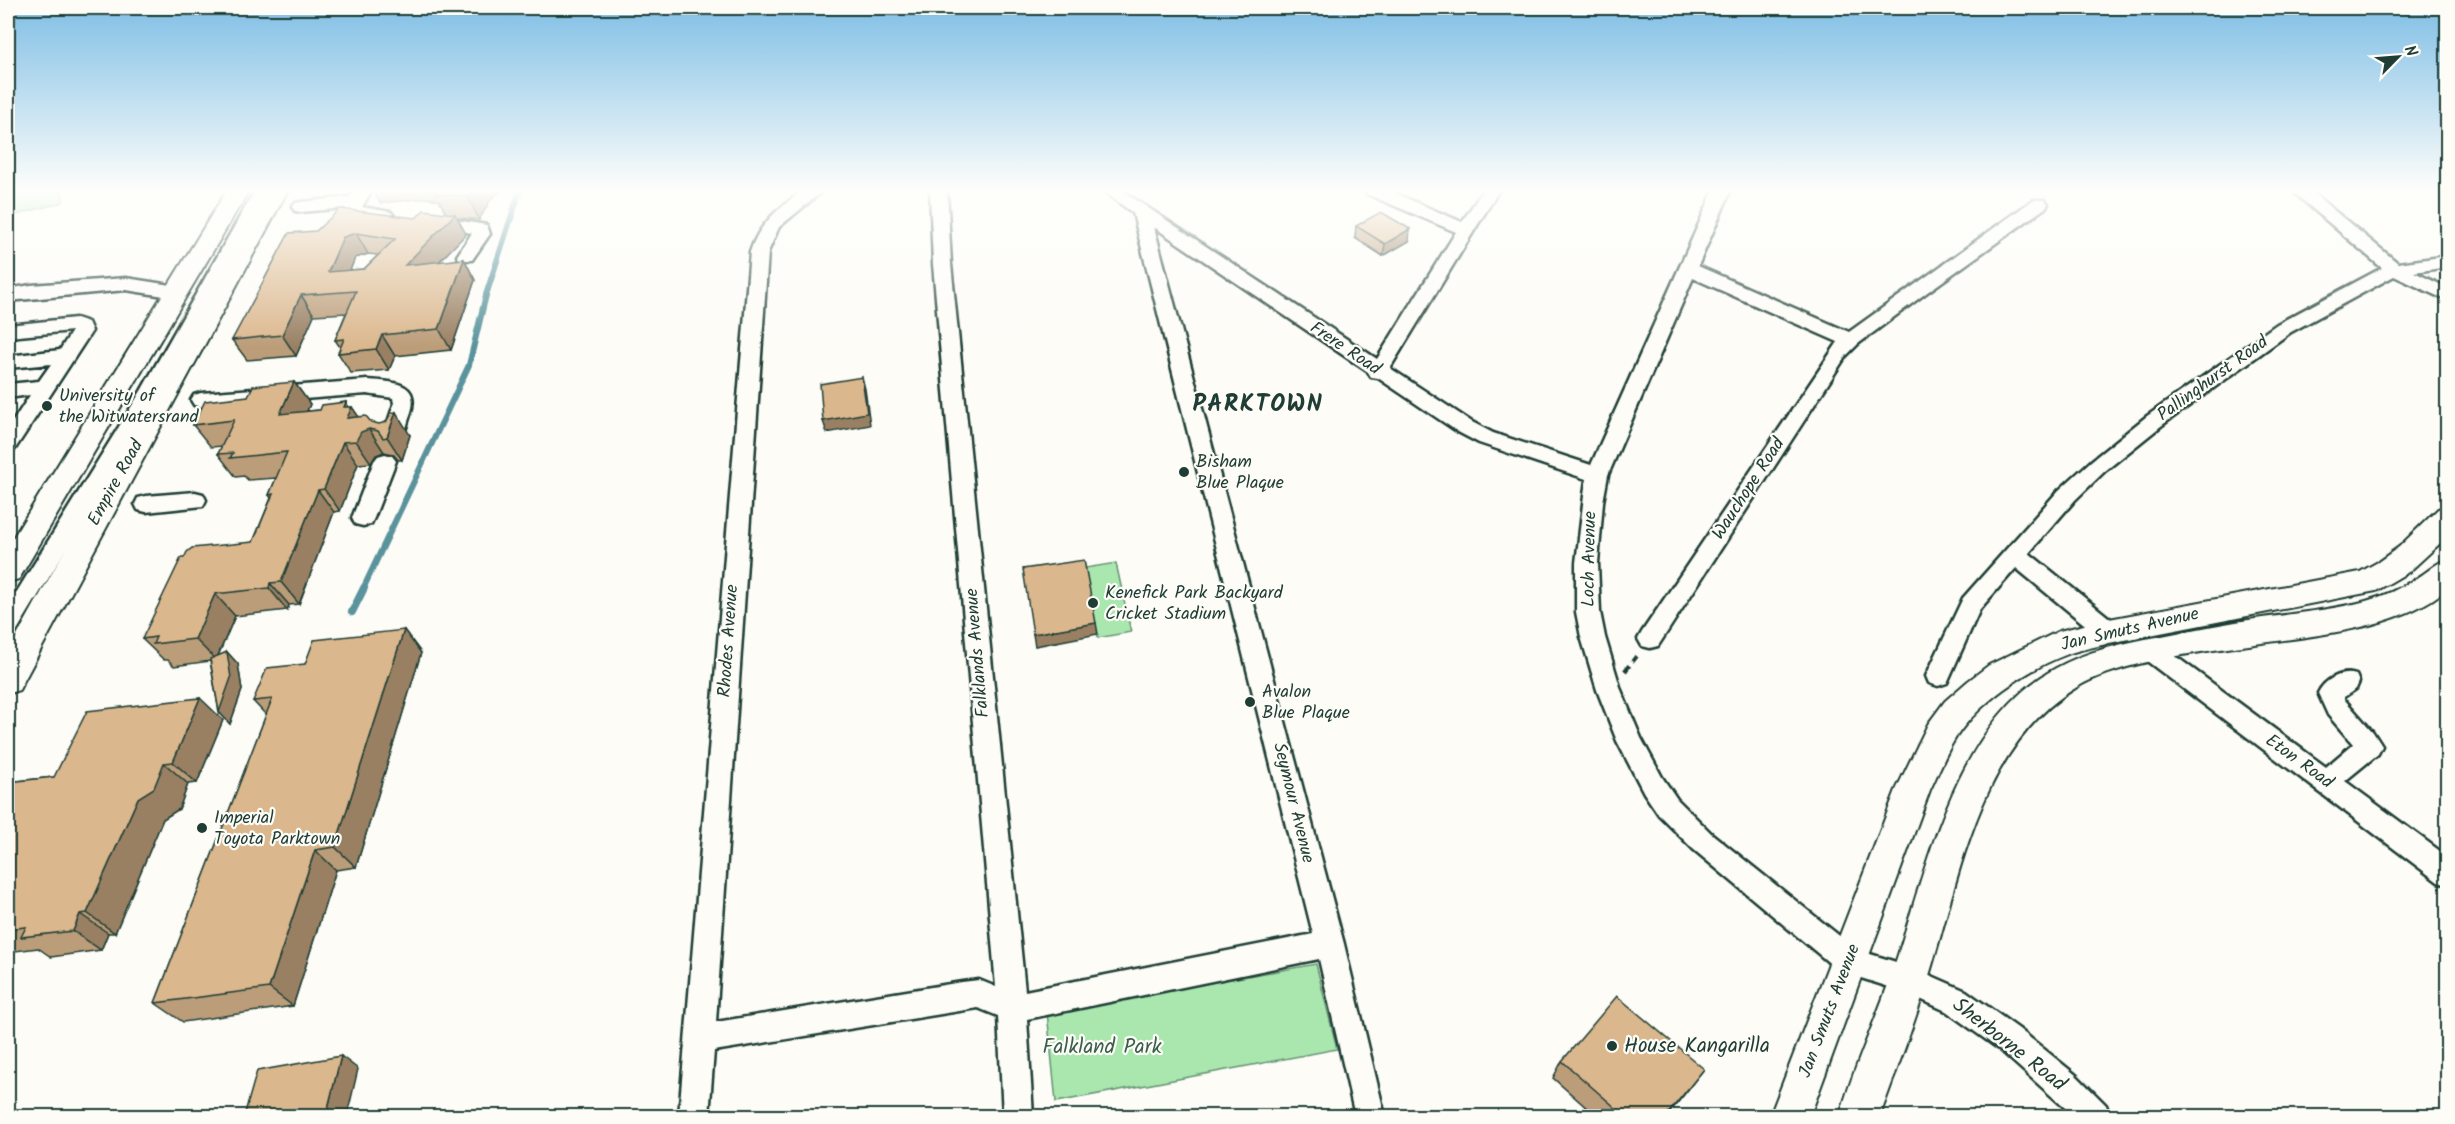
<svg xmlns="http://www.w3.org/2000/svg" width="2455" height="1124" viewBox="0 0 2455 1124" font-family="Kalam,sans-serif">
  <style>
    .green { fill: #aae7af; stroke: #649272; stroke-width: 1.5 }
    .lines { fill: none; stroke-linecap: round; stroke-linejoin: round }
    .stream-far1 { stroke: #5a939c; stroke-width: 6 }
    .stream { stroke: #5a939c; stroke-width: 8 }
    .minor-casing { stroke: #1f3d34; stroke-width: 5 }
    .major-casing { stroke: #1f3d34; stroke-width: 4 }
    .path { stroke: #1f3d34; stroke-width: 4.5; stroke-dasharray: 7 5; stroke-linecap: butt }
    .minor { fill: #fdfcf7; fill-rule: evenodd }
    .major { fill: #fdfcf7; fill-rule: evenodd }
    .wall { fill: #bc9d79; stroke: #1f3d34; stroke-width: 1.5; fill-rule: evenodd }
    .shaded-wall { fill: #998063; stroke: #1f3d34; stroke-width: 1.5 }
    .building { fill: #dbb78d; stroke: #1f3d34; stroke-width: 1.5; fill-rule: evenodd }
    .poi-dot { fill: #1f3d34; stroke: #fdfcf7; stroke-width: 2 }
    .labels { text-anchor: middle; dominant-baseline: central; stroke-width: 4.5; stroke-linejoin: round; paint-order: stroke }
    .street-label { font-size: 18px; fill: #1f3d34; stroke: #fdfcf7 }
    .poi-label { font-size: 18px; fill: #1f3d34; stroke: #fdfcf7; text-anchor: start }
    .near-street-label { font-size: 21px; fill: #1f3d34; stroke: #fdfcf7 }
    .near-poi-label { font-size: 21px; fill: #1f3d34; stroke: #fdfcf7; text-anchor: start }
    .near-park-label { font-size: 21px; fill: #3b5f4d; stroke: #fdfcf7 }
    .district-label { font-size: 24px; font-weight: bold; letter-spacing: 1.5px; fill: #1f3d34; stroke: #fdfcf7 }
  </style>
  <rect width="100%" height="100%" fill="#fdfcf7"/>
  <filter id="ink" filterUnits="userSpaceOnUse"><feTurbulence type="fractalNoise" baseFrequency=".0167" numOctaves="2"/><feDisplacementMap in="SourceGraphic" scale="12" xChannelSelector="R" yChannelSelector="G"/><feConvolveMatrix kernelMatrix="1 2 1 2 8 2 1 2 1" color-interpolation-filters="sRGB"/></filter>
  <g filter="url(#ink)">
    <!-- green -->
    <path class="green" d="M8,190h54l1,12 -55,15z
      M1116,563l15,69 -33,6 -13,-70z
      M1316,964l21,85 -281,53 -9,-90z"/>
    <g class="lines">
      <!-- stream-far1 -->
      <path class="stream-far1" d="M363,589l106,-224 17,-70 34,-105"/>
      <!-- stream -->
      <path class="stream" d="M352,612l12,-24"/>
      <defs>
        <path id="minor" d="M255,190h18l-112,202 -145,240 -8,2v-28l133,-215z
          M355,190h17l-10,17 29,5 3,4 -3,4c-13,3 -40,1 -46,-12l-44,4 -6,-1 -3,-4 3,-4 6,-1 49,-5z
          M804,190h20l-45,37 -11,25 -52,770 246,-40 17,-2 17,7 -63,-723 -3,-74h17l4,74 74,727 288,-57 -180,-721 -31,-23h19l256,169 79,-127 -89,-38 -2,-4h22l75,32 21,-32h16l-109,178 82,54 21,11 98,32 123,-275h17l-33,76 151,66 184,-132h12l3,4 -3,4 -119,85 -68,51 -12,12 -188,290 -8,2 -8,-2 -4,-7 4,-7 196,-290 -145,-64 -85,197 -5,27 -5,61 2,49 5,25 16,53 20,48 21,39 15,22 34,34 146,117 52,16 57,25 53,38 57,46 30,30 4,11h-36l-75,-67 -53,-38 -41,-19 -66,-21 -146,-122 -34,-34 -15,-22 -27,-52 -20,-51 -16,-53 -5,-25v-49l10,-84 -107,-36 -21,-11 -80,-54 -7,-1 -3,-5 -214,-145 190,717 41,172h-30l-36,-157 -292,60 6,97h-30l-5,-100 -20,-8 -264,43 -5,65h-30l71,-864c9,-29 30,-45 54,-62z
          M2291,190h18l89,73 50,-7v11l-34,5 34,16v13l-54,-25 -103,56 -130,94 -56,45 -30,29 -46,53 88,71 4,7 -4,7 -8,2 -8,-2 -85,-70 -36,41 -33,74 -9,3 -9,-3 -3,-7 37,-78 96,-108 32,-29 56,-45 130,-92 105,-56z
          M430,216l57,9 3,9 -18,26h-12l-3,-4 15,-23 -48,-8 -3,-4 3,-4z
          M126,278l51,8 7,2 2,4 -2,4 -7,2 -51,-8 -118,11v-12l23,-4z
          M76,318l12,4 4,9 -77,118 -7,2v-22l22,-34 -22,3v-14l31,-3 12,-17 -43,4v-12l52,-6 12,-19 -64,6v-12z
          M367,380c25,2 55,1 43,35 -3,9 -5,19 -10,27l-7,2 -7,-2 -3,-5 11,-33 -1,-6 -26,-4 -166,13 -7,-2 -3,-5 3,-5 7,-2z
          M385,454l7,2 4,5 -22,57 -3,6 -8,2 -8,-2 -3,-6 22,-57 4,-5z
          M195,492l8,2 3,6 -3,6 -57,6 -8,-2 -3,-6 3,-6 8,-2z
          M2151,641l8,3 167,123 27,-23 -25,-29 -10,-22c6,-13 23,-23 38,-18l3,7 -3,7 -12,8v2l29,33 9,14 -4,8 -33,27 103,76v28l-10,-3 -295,-224 -4,-7 4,-7z"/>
        <path id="major" d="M227,190h22l-230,389 -11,3v-36z
          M266,190h22l-269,500 -11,4v-42z
          M2448,506v30l-38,35 -34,20 -267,52c-13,4 -28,6 -41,11 -41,15 -94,51 -116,90 -8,14 -15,31 -22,46l-120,326h-40l126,-326 32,-66 17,-23 23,-20 21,-16 70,-34 50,-12 251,-47 18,-10 21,-15 39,-38z
          M2448,559v29c-50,43 -137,47 -199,57 -48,7 -131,17 -172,42 -99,59 -117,191 -149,292 -14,46 -32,92 -48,137h-40c12,-45 33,-89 49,-134 36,-103 62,-257 167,-314 31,-17 67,-25 101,-31 35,-7 70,-14 105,-19 35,-5 70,-8 104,-17 18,-5 35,-13 51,-23 11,-6 18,-15 31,-19z"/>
      </defs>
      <!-- minor casing -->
      <use href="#minor" class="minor-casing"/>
      <!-- major casing -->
      <use href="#major" class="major-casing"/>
      <!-- path -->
      <path class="path" d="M1625,671l14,-18"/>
      <!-- minor -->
      <use href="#minor" class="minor"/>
      <!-- major -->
      <use href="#major" class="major"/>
    </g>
    <!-- wall -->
    <path class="wall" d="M373,190h128l-10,9 -12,21 -22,-2 9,16 -27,28 25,-3 11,21 -24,70 -56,6 -6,14 -38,3 -13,-20 2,-6 -5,-7 11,-27 -32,2 -18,41 -49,4 -15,-20 84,-109 100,-13 30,-5 -7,-13 -13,-2 -46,5zM368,254l10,1 -14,14 -14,1 5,-12z
      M1356,226l53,15 -26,15 -28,-18z
      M294,382l16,22 -3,7 13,-1 26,-8 2,5h4l6,9 13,6 39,13 -8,25h-4l-5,-6 -9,-2 -8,3 -5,8 -13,1 -18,47 -6,1 -35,92 -10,1 -2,5 -52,6 -17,40 9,-4 11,12 4,26 -12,34 -11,-12 -9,-51 -36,5 -6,-6h-4l-22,-21 111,-97 18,-44 -2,-3 7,-17 -28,2 -4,-4 -8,1 -18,-23 4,-8 -11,1 -18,-22 55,-29z
      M404,630l17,23 -65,214 -20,3 -43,136 -110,16 -28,-19 111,-288 -13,-14 52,-37z
      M223,720l-26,63 -9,1 -9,25 -16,10 -48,114h-7l-7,17 -50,7 -13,-9 -30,4v-170l46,-5z
      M1562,1061l129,25 -24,30h-71l-43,-38z"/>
    <!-- shaded-wall -->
    <path class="shaded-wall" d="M472,190h29l-10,9 -12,21 -11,-23z
      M455,214l11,20 -50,51 -11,-20z
      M1410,229l-1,12 -26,15 2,-12z
      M356,233l12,21 -13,4 -14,34 -13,-20 15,-35z
      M464,259l11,21 -24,70 -12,-21z
      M301,295l13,20 -18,41 -14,-21z
      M382,335l13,21 -6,14 -13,-21z
      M862,377l3,12 5,36 -43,8 -4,-12z
      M294,382l16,22 -14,32 -16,-22z
      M346,402l4,8 2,-3 15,22h2l15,23 -8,3 -5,8 -15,-22 -12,-34z
      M396,412l14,23 -8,25 -15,-23z
      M343,442l15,22 -18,47 -16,-22z
      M318,490l16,22 -35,92 -18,-22z
      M270,583l19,22 -2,5 -18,-22z
      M215,594l20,22 -19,44 -21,-21z
      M1096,623l2,11 -63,12 -2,-12z
      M404,630l17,23 -65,214 -21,-20z
      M227,652l11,12 4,26 -12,34 -11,-12z
      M200,698l23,22 -26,63 -24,-21z
      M164,763l24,21 -9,25 -16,10 -48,114 -28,-20 51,-115z
      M315,850l21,20 -43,136 -24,-18z
      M80,914l28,19 -7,17 -28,-19z
      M341,1056l17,13 -11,47h-21z
      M1704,1069l-37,47h-1z"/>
    <!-- building -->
    <path class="building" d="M440,190h32l-4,7 -32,-3z
      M340,209l76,9 8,-8 31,4 -50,51 59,-6 -25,70 -57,6 -6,14 -38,4 6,-14 -9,1 21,-49 -55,4 -19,40 -50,5 57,-107 27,-2zM356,233l39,6 -31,30 -36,3 15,-35z
      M1381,212l29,17 -25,15 -29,-18z
      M862,377l5,36 -44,8 -3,-37z
      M294,382l-14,32 40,-4 2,-5 24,-3 -2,5h8l-5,11 19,-2 5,6 8,2 7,-2 5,-9 5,-1 -9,25 -4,1 -5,-7 -9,-2 -8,3 -5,9 -13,1 -19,47 -6,1 -37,92 -11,1 -1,5 -54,6 -20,45 -42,5 3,-7 -14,2 39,-81h3l3,-6 5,-4 61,-6 20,-48 -4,1 18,-43 -57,6 3,-5 -15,1 16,-34 -41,5 12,-24 43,-5 5,-10z
      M1084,560l12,63 -63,11 -10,-65z
      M404,630l-69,217 -20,3 -46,138 -114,15 117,-304 -19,2 14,-33 38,-4 9,-24z
      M227,652l4,26 -12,34 -9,-53z
      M200,698l-27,64 -9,1 -10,25 -16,10 -51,115 -7,1 -7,17 -52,6 5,-10 -18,2v-147l46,-5 33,-66z
      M1617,996l87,73 -38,47h-41l-63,-55z
      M341,1056l-15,60h-82l13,-45z"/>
  </g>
  <!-- sky -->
  <linearGradient id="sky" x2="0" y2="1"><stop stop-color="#7fbee5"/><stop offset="0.55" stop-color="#fefefb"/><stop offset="1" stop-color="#fefefb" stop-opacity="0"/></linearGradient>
  <rect width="2455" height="347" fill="url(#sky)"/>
  <!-- markers -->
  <g class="poi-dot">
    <circle cx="47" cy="406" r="6"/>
    <circle cx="1184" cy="472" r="6"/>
    <circle cx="1093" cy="603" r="6"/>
    <circle cx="1250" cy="702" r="6"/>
    <circle cx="202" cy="828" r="6"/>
    <circle cx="1612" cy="1046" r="6"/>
  </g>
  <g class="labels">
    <!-- street labels -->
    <g class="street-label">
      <text transform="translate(1345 349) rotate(34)">Frere Road</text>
      <text transform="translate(2213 379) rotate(-36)">Pallinghurst Road</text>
      <text transform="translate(116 483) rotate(-61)">Empire Road</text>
      <text transform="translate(1749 489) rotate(-57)">Wauchope Road</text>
      <text transform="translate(1590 559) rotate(-89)">Loch Avenue</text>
      <text transform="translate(2130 630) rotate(-13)">Jan Smuts Avenue</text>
      <text transform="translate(729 641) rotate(-86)">Rhodes Avenue</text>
      <text transform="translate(978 653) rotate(-95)">Falklands Avenue</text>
      <text transform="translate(2299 762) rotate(36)">Eton Road</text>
      <text transform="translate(1293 803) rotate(76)">Seymour Avenue</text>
      <text transform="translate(1830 1011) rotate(-69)">Jan Smuts Avenue</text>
    </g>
    <!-- poi labels -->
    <g class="poi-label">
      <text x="59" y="396">University of<tspan x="59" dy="21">the Witwatersrand</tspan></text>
      <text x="1196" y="462">Bisham<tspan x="1196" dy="21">Blue Plaque</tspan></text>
      <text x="1105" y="593">Kenefick Park Backyard<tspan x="1105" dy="21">Cricket Stadium</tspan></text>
      <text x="1262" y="692">Avalon<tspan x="1262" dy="21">Blue Plaque</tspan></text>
      <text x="214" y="818">Imperial<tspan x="214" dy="21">Toyota Parktown</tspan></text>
    </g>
    <!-- near-street labels -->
    <g class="near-street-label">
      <text transform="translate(2009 1045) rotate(38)">Sherborne Road</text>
    </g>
    <!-- near-poi labels -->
    <g class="near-poi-label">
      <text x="1624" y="1046">House Kangarilla</text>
    </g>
    <!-- near-park labels -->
    <g class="near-park-label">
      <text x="1102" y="1047">Falkland Park</text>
    </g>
    <!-- district labels -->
    <g class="district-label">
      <text x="1258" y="404">PARKTOWN</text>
    </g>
  </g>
  <!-- margin -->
  <rect width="2455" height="1124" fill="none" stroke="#fdfcf7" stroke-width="30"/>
  <rect x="15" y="15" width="2425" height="1094" fill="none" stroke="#1f3d34" stroke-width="2" filter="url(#ink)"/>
  <!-- north arrow -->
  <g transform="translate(2398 57) rotate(65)" stroke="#fdfcf7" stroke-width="4.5" paint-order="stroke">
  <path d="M0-4.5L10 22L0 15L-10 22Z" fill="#1f3d34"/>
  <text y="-9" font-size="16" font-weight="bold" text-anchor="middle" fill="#1f3d34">N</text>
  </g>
</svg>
